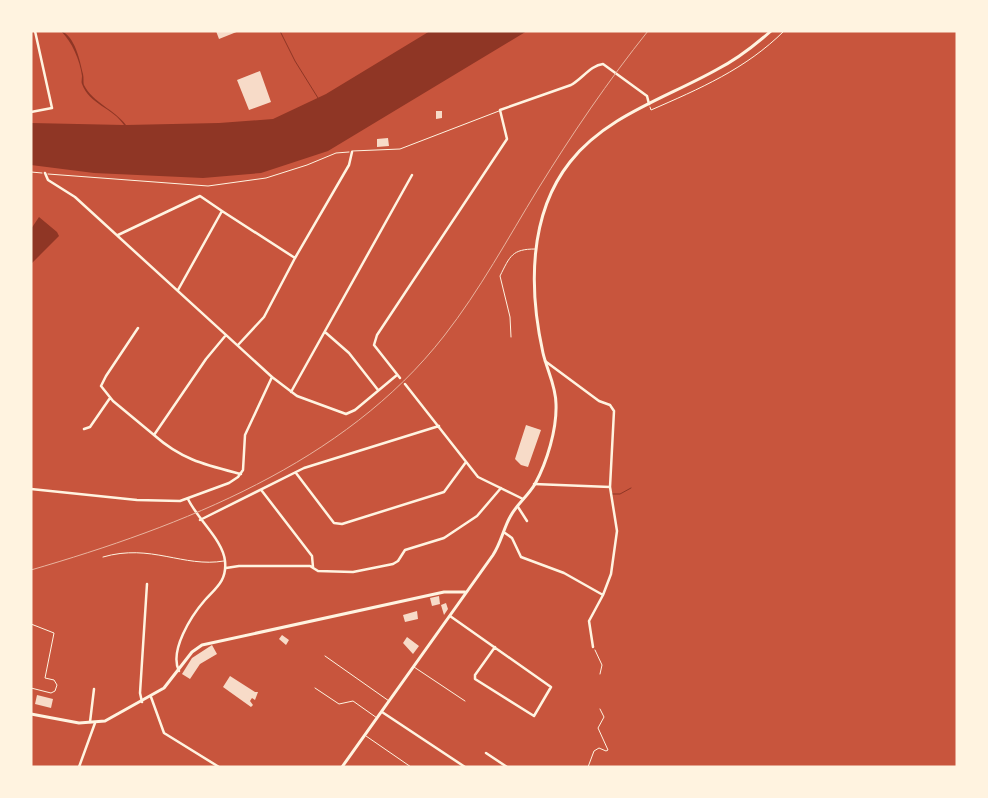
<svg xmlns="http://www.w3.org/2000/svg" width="988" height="798" viewBox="0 0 988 798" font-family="'Nunito Sans',sans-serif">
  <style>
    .water { fill: #8f3625 }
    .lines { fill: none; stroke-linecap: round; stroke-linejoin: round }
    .stream { stroke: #8f3625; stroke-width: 1 }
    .building { fill: #f7dbc8 }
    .path { stroke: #fff3e0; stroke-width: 1 }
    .service { stroke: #fff3e0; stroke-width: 1 }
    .minor { stroke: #fff3e0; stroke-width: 2.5 }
    .secondary { stroke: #fff3e0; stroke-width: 3 }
    .rail { stroke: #e9b49f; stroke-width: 1 }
  </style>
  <rect width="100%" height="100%" fill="#c8553d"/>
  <!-- water -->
  <path class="water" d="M61,31c14,5 19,30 22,43 1,4 0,8 1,11 9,18 30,24 42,40l93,-2 54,-4 53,-25 104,-63h97l-199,120 -67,22 -58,5 -109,-5 -63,-8v-42l93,2c-11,-17 -35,-21 -42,-41 -1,-2 0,-5 0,-8 -2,-16 -10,-34 -21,-45z
    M39,217l18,15 2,4 -28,28v-35z"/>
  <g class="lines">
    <!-- stream -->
    <path class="stream" d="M280,31l15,30 23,37
      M612,494h8l11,-6"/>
  </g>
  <!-- building -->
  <path class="building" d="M216,31h23l-20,8z
    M260,71l11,31 -22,8 -12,-30z
    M436,111h6v7l-6,1z
    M388,138l1,8 -12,1v-8z
    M526,425l15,5 -13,37 -7,-2 -6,-6z
    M439,596l1,8 -8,2 -2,-8z
    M446,603l2,6 -4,6 -3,-10z
    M417,611l1,8 -13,3 -2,-7z
    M282,635l7,5 -3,5 -7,-6z
    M407,637l12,9 -6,8 -10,-11z
    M212,645l5,9 -17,10 -10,15 -8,-5 10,-16z
    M230,676l25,16h3l-3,8 -3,-2 -2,3 3,4 -2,2 -28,-20z
    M37,695l16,4 -2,9 -16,-4z"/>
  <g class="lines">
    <!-- path -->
    <path class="path" d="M650,107l1,3c48,-21 95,-41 133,-79
      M31,172l11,1
      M48,174l160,12 58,-8 41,-13 29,-12 13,-1
      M595,650l7,15 -2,9
      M588,767l6,-16 5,-3 7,3 2,-1 -10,-22 6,-11 -4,-8"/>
    <!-- service -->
    <path class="service" d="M352,151l48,-2 99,-38
      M511,337l-1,-20 -10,-41c10,-20 12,-27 35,-27
      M103,557c48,-14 80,11 121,4
      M31,624l23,9 -9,45 9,2 3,5 -2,6 -4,2 -20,-5
      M325,656l64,45
      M414,667l51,34
      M315,688l24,16 14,-3 24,17
      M366,736l45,31"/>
    <!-- minor -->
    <path class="minor" d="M31,112l21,-4 -17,-77
      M222,211l73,47 -31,59 -26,28
      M118,235l82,-39 22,15 -44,79
      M295,258l54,-93 3,-13
      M138,328l-32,48 -5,10 12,15 41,34
      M325,332l24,21 29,37
      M226,335l-20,24 -52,76c28,25 52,30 87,39
      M545,361l54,40 11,4 4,6 -4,76 7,44 -6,43 -8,21 -14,26 4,26
      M272,377l25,19 49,18 9,-4 42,-35
      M400,378l-26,-33 3,-10 130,-196 -7,-29 71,-25c11,-6 20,-20 32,-21l44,32 2,8
      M405,384l73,93 45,22
      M291,392l121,-217
      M84,429l6,-2 20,-29
      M296,473l38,50 8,1 102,-32 22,-30
      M534,484l76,3
      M31,489l106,11 43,1 49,-18 9,-6 5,-7 2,-35 27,-58 -197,-180 -27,-17 -3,-7
      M262,491l50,65 1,11
      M518,507l9,14
      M200,520l104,-52 135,-42
      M505,533l7,5 9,19 43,16 39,22
      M226,568l13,-2h71l8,5 35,1 40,-8 5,-3 7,-11 39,-12 33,-22 24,-28
      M450,616l101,71 -17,29 -59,-37v-4l20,-28
      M179,671c-10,-20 12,-55 26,-71 12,-13 22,-20 20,-39 -2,-21 -27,-41 -37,-62
      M151,697l13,36 55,34
      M142,702l-2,-9 7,-109
      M382,712l83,55
      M90,722l4,-33
      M486,753l21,14
      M79,767l16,-44"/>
    <!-- secondary -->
    <path class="secondary" d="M31,714l48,9 26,-2 59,-33 28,-36 10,-7 242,-53h21
      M342,767l151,-212c8,-12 10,-25 17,-38 6,-12 18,-21 25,-33 12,-22 22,-55 21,-80 0,-18 -9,-34 -13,-51 -14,-63 -15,-138 27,-191 36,-46 96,-64 146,-92 20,-10 38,-24 55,-39"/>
    <!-- rail -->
    <path class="rail" d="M31,570c151,-44 313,-106 413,-234 36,-46 64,-98 94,-147 34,-55 70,-108 110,-158"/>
  </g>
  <!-- border -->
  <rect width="988" height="798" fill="none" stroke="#fff3e0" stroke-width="65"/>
</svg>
